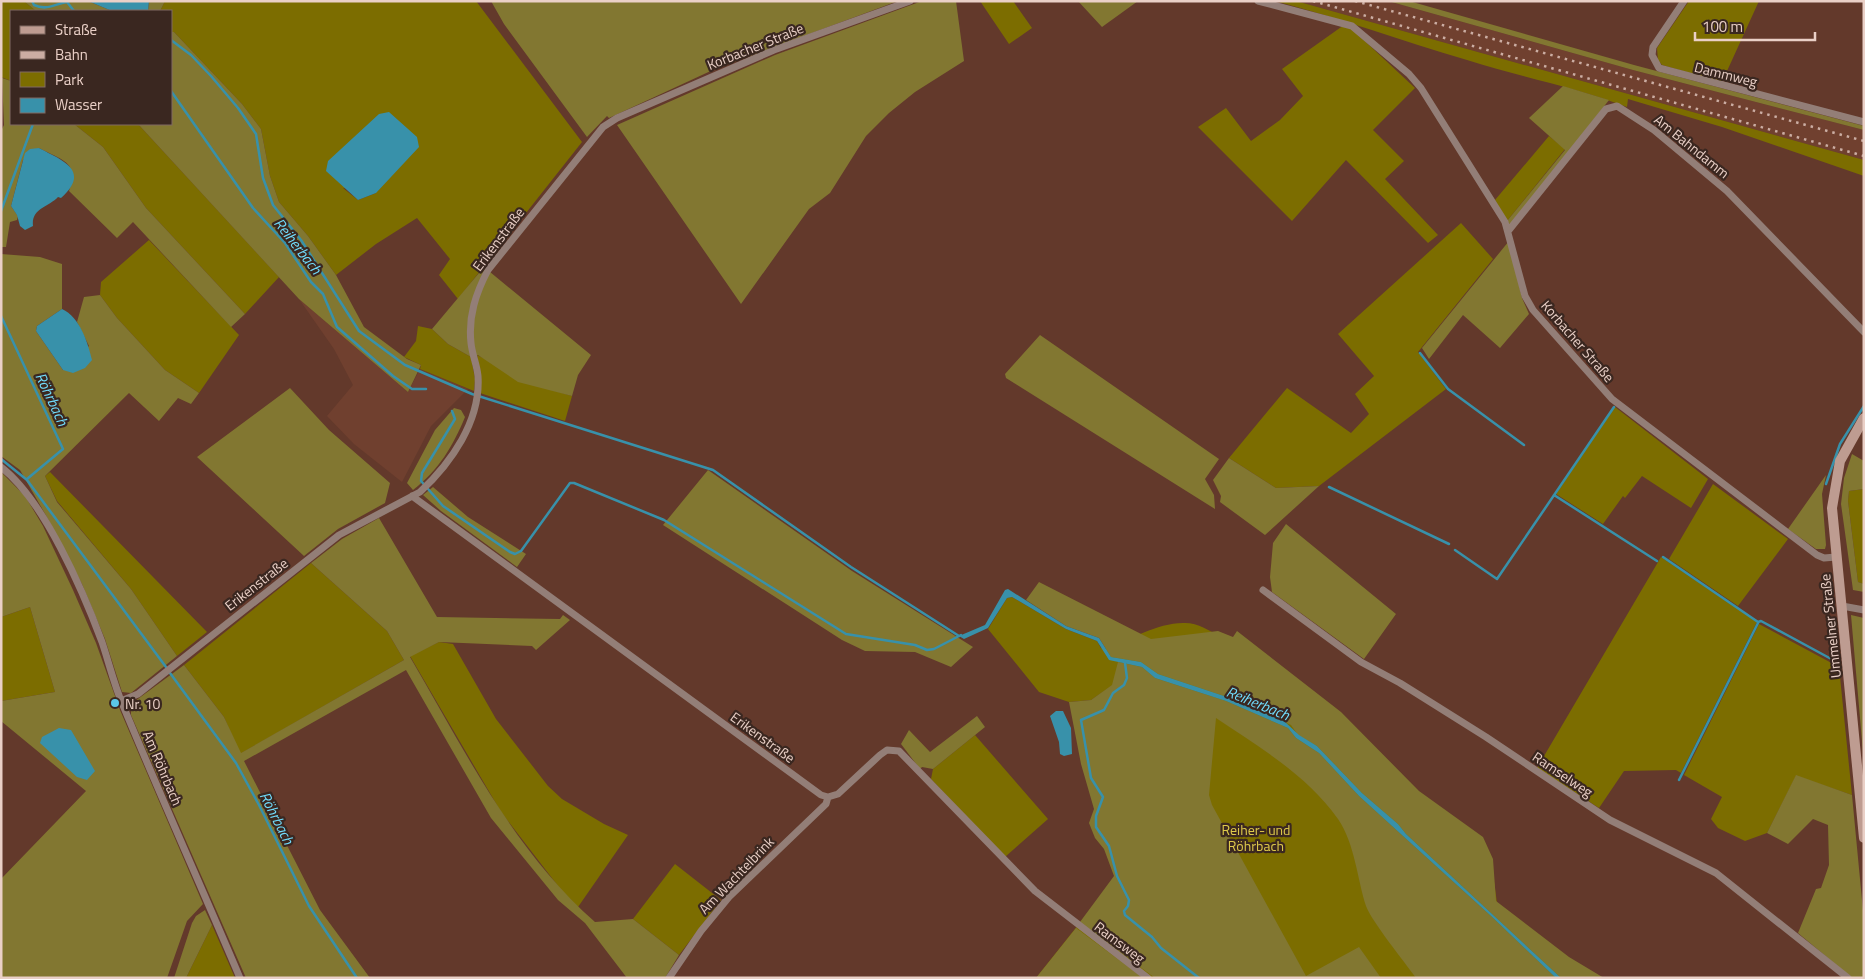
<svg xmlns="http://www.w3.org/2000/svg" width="1865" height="979" viewBox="0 0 1865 979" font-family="'Titillium Web',sans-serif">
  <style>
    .built { fill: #70402f }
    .green { fill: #7c6d00; fill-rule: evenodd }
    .forest { fill: #827731 }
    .water { fill: #3891aa }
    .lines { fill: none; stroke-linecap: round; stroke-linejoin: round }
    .stream { stroke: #3891aa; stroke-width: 2.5 }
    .street { stroke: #937e77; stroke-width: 7 }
    .secondary { stroke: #be9c91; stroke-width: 10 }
    .rail { stroke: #cbada3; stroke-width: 2.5; stroke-dasharray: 2.5 5; stroke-linecap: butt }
    .poi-dot { fill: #5bc8e7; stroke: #3a2720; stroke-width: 2 }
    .labels { text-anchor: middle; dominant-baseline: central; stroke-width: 4.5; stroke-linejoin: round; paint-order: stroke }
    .street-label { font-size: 14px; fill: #ead0c7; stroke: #3a2720 }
    .poi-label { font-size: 14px; fill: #ead0c7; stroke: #3a2720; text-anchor: start }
    .park-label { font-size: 14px; fill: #dfca4b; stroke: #3a2720 }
    .water-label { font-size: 15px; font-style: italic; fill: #71ddfd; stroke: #3a2720 }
  </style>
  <rect width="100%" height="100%" fill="#63392b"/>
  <!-- built -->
  <path class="built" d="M1296,1h92l245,69 231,60v30z
    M299,299l109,93 12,-23 48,20 -37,37 -29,56 -48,-38 -27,-28 26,-31 -19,-36z"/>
  <!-- green -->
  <path class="green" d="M1,1h23l12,10h-25v70l-10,-4z
    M165,1h311l106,141 -124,157 -19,-24 11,-16 -33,-41 -41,26 -40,31 -28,-39 -29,-34 -9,-26 -9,-47 -19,-25 -68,-72h-3v-21h-11zM343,188l33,5 -18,7z
    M980,1h33l19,27 -23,16z
    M1275,1h21l568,159v16l-142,-49 -94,-28 -1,8c-52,-20 -107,-30 -160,-47 -65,-19 -127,-42 -192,-59z
    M1689,1h70l-37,81 -60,-17 -4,-5 -1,-12z
    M1344,25l9,5 62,58 -42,42 31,31 -19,18 53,56 -10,8 -82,-83 -54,61 -94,-94 28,-19 25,33 29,-21 23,-24 -21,-27z
    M74,124h64l141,153 -34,37 -99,-106 -43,-61z
    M1549,136l16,13 -58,72 -12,-21z
    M1461,223l32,36 -75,93 28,37 -127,97 -43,2 -47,-30 58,-70 64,45 18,-19 -14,-20 19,-18 -36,-42z
    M149,240l90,95 -40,58 -34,-23 -48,-52 -17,-23 1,-13z
    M418,326l14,3 16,15 23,13 4,22 -1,12 -54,-22 1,-4 -17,-8 12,-16z
    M477,355l75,35 20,6 -7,25 -85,-28 1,-15z
    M1615,407l93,72 -17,29 -49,-32 -17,22 -2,-2 -20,28 -47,-30z
    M50,472l157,160 -30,24 -46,-67 -74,-88 -12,-25z
    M1713,484l75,55 -50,67 -69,-47z
    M1864,489v95l-6,-2 -10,-81 1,-10z
    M1661,557l96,65 -76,151 -5,-3 -52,1 -25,37 -62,-40z
    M311,563l76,68 17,29 -164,94 -16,-37 -40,-52z
    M1012,597l54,32 31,12 4,7 5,1c23,-9 53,-27 79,-26 13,0 25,8 36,14l270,223 7,50 90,68h-552l81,-102 -4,-191 -22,15 -22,2 -30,-10 -51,-63 19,-31z
    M30,607l25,85 -54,9v-84z
    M1759,624l80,43 13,128 -56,-19 -29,57 -22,8 -27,-13 -7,-9 11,-22 -38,-22z
    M439,642l14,2 43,75 52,67 14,13 42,25 24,11 -50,72 -13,-12 -64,-83 -91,-156z
    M975,735l73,84 -43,38 -74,-78 2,-10z
    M675,864l46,36 -42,55 -46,-36z
    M212,925l23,53h-49z"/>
  <!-- forest -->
  <path class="forest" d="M24,1h64l24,10h-76z
    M149,1h16l-5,10h-12z
    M491,1h407l-183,68 -106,49 -2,-2 -20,21 -83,-113z
    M922,1h34l8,60 -49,31 -26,21 -23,23 -36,57 -21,16 -68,95 -124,-179 158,-70z
    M1078,1h60l-36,26z
    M1388,1h21l225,64 230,61v4l-231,-60z
    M171,32h3l68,72 19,25 9,47 9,26 29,34 28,39 28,52 43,32 14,6 -13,27 -109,-93 -161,-175h33z
    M2,78l9,3v43h63l29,23 43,61 99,106 -14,13 -98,-105 -16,16 -48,-47c11,-30 -8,-31 -30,-43l-16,12 -12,46 7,10 -1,4 -7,2 -4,25h-5v-116l3,-6z
    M1563,86l46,14 -98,126 -4,-5 58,-71 -36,-32z
    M1509,241l13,57 7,16 -29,34 -37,-33 -34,44 -7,-11z
    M1,254l39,3 22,7v45l-25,17 -1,5 27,39 26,-24 -12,-24 7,-25 16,-2 17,23 48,52 34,23 -8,11 -13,-6 -19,23 -30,-28 -84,83 12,26 74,87 46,67 -46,37 -9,-1 -17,-53 -23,-55 -34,-65 -28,-49 -19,-14z
    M484,267l107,88 -13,20 -6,21 -54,-14 -40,-27 -7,2 -23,-13 -16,-15z
    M1040,335l179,124 -14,20 9,16 1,14 -209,-131 -1,-4z
    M290,388l39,42 61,53 -5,20 -47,26 -34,27 -107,-99z
    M454,408l7,2 4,7c-12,29 -26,53 -52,73l-6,-7 28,-53z
    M1852,454l12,7v28l-15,2 -1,10 10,81 6,2v8l-11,-2 -12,-86 3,-26z
    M1229,458l47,30 43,-2 -54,49 -45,-33 1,-6 -8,-16z
    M708,470l144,101 121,76 -22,20 -36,-15 -50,-1 -23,-11 -179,-115z
    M1,472l24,24 18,30 30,64 23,53 24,67 83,194 -16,17 -20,57h-166v-99l85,-88 -85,-70v-20l54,-9 -25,-85 -29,10z
    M1826,475l-4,19 4,51 -1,4h-9l-28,-20z
    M433,487l35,30 58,37 -9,13 -76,-56 -18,-16z
    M379,518l58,99 123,2 3,-4 7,5 -34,30 -4,-4 -93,-4 -29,15c54,92 103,193 185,265l38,-3 46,36 -14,23h-38l-42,-55 -27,-23 -67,-82 -85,-148 -162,91 76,149 50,68h-124l-115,-263v-11l53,-39 40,52 17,36 163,-93 -17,-29 -76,-68 31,-24z
    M1286,524l110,90 -32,45 -92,-67 -2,-15 3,-34z
    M1039,582l112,57 67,-8 15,6 4,-6 104,81 78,79 64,46 10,22 3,42 73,56 35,21h-43l-155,-144 -8,-10 -36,-31 -45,-47 -19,-11 -7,-10 -64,-28 -69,-23 -17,-12 -30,-5 -12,-19 -33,-12 -40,-26z
    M1851,615l13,3v146z
    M1118,662l24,5 13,11 71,23 62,27 8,10 23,15 40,43 132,120 65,62h-140c-12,-17 -44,-56 -50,-72 -9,-28 -11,-62 -28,-87 -31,-44 -79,-72 -122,-101l-7,77 3,10 94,171 53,-29 22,31h-226l-75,-56 34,-46 -10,-27 -9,-11 -6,-15 5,-14 -13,-45 -12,-62 22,-2 21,-15z
    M977,716l8,11 -52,42 -11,-2 -2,2 -19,-25 8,-14 21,22z
    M1796,775l56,20 12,126v57h-12l-54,-45 18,-44 5,-1 8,-23 -1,-40 -15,-6 -25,25 -21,-11z
    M205,910l7,15 -26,53h-12l18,-55 4,-7z
    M1076,928l67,50h-107z"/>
  <!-- water -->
  <path class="water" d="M88,1h61l-1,10h-36z
    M389,112l28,25 2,10 -43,46 -18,7 -32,-29 2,-10 51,-47z
    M39,148c22,12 53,22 22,50l-3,-1c-9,10 -27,11 -25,29l-8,4 -5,-4 -3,-11 -6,-9 14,-53 5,-4z
    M62,309c18,8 26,34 30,51l-7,8 -12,5 -10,-3 -27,-39 1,-5z
    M1008,589l58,37 33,12 12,19 30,5 17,12 69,23 57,24 15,14 18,11 45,47 36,31 8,10 155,144h-5l-65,-62 -132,-120 -40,-43 -23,-15 -8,-10 -62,-27 -71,-23 -13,-11 -33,-7 -12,-19 -31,-12 -54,-32 -5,1 -19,30 -24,11 -5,-3 26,-11 20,-35z
    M1056,711h7l8,17 1,26 -8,2 -4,-2 -1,-12 -9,-26z
    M59,728l12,2 24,41 -8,9 -10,-3 -37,-34 2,-6z"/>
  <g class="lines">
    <!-- stream -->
    <path class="stream" d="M32,1l2,4c13,6 20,-1 33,-3l7,9
      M171,40l20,15 20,21 27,32 18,26 7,44 10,27 28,35 58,91 46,34 67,29 241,76 138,97 108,69
      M171,91l82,117 32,35 26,39 12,12 14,33 56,49 19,13h14
      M1,211l32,-87
      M1,316l62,133 -36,30
      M1420,353l28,36 76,56
      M452,411l3,8 -33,54 -1,8 22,25 67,46 5,2 6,-3 49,-68h4l90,37 182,114 69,11 12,5 7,-1 27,-14
      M1,459l26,21 139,187
      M1826,484l14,-40 24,-38
      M1329,487l120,57
      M1554,495l103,66
      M1455,550l42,29 117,-172
      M1663,557l95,65 3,-1 74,40
      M1125,663l2,15 -3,7 -11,8 -9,17 -23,10 10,58 12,19 -7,19v11l13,19 8,30 12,24 -1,6 -4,5 1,4 27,22 9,11 38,30
      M170,673l66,90 23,42 50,101 48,72
      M1679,780l79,-157"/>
    <!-- street -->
    <path class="street" d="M1258,1l94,25 57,48 12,14 84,134 20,74 8,14 79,89 205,156 7,3 12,-1
      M1684,1l-31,46 -1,8 7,13 205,54
      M1509,230l97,-121 11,-3 37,24 73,61 137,141
      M1,467c43,33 82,124 101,175 7,21 12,42 20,61 38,92 79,183 118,275
      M412,496l409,299 7,2 10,-3 42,-39 7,-5 12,1 136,140 113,87
      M1263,590l98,72 39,21 86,54 124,83 106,53 132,105
      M1842,606l22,4
      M121,701l17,-7 201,-159 81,-43c31,-29 61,-71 58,-116 -1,-11 -6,-22 -7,-33 -3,-27 5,-50 17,-73l115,-143 14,-9 157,-68 136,-49
      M669,978l32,-47 28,-34 97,-93 2,-7"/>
    <!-- secondary -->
    <path class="secondary" d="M1864,418l-24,43 -8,47 32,330"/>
    <!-- rail -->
    <path class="rail" d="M1313,1l551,155
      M1355,1l509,140"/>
  </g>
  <!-- markers -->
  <circle class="poi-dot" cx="115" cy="703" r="5"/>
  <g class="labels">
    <!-- street labels -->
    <g class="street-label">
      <text transform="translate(755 46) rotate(-22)">Korbacher Straße</text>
      <text transform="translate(1726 74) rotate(14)">Dammweg</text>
      <text transform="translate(1692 146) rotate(39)">Am Bahndamm</text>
      <text transform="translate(498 239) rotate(-53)">Erikenstraße</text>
      <text transform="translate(1578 341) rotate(49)">Korbacher Straße</text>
      <text transform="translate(256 584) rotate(-38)">Erikenstraße</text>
      <text transform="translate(1830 626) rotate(-96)">Ummelner Straße</text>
      <text transform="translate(763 737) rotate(36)">Erikenstraße</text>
      <text transform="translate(163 768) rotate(67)">Am Röhrbach</text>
      <text transform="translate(1563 774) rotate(34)">Ramselweg</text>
      <text transform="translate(736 875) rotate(-46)">Am Wachtelbrink</text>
      <text transform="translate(1120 942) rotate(37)">Ramsweg</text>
    </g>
    <!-- poi labels -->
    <g class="poi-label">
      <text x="125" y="703">Nr. 10</text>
    </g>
    <!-- park labels -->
    <g class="park-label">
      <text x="1256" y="829">Reiher- und<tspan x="1256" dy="16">Röhrbach</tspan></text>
    </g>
    <!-- water labels -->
    <g class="water-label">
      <text transform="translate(298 246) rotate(52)">Reiherbach</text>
      <text transform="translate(52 399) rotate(65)">Röhrbach</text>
      <text transform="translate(1258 703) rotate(22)">Reiherbach</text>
      <text transform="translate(277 818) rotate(63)">Röhrbach</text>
    </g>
  </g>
  <!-- border -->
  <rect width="1865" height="979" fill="none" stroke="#ead0c7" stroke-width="5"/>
  <!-- legend -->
  <rect x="10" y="10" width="162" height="115" fill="#3a2720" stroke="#806b63"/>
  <rect x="20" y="26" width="25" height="8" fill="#be9c91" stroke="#806b63"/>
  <text x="55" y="35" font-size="15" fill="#ead0c7">Straße</text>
  <rect x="20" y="51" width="25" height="8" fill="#cbada3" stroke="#806b63"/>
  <text x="55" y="60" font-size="15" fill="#ead0c7">Bahn</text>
  <rect x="20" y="72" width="25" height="15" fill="#7c6d00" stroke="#806b63"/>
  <text x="55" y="85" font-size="15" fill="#ead0c7">Park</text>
  <rect x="20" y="98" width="25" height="15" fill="#3891aa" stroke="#806b63"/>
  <text x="55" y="110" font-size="15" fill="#ead0c7">Wasser</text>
  <!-- scale -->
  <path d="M1695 32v8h120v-8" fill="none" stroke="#ead0c7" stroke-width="2.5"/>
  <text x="1702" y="32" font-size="15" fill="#ead0c7" stroke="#3a2720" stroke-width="4" paint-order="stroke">100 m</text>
</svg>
